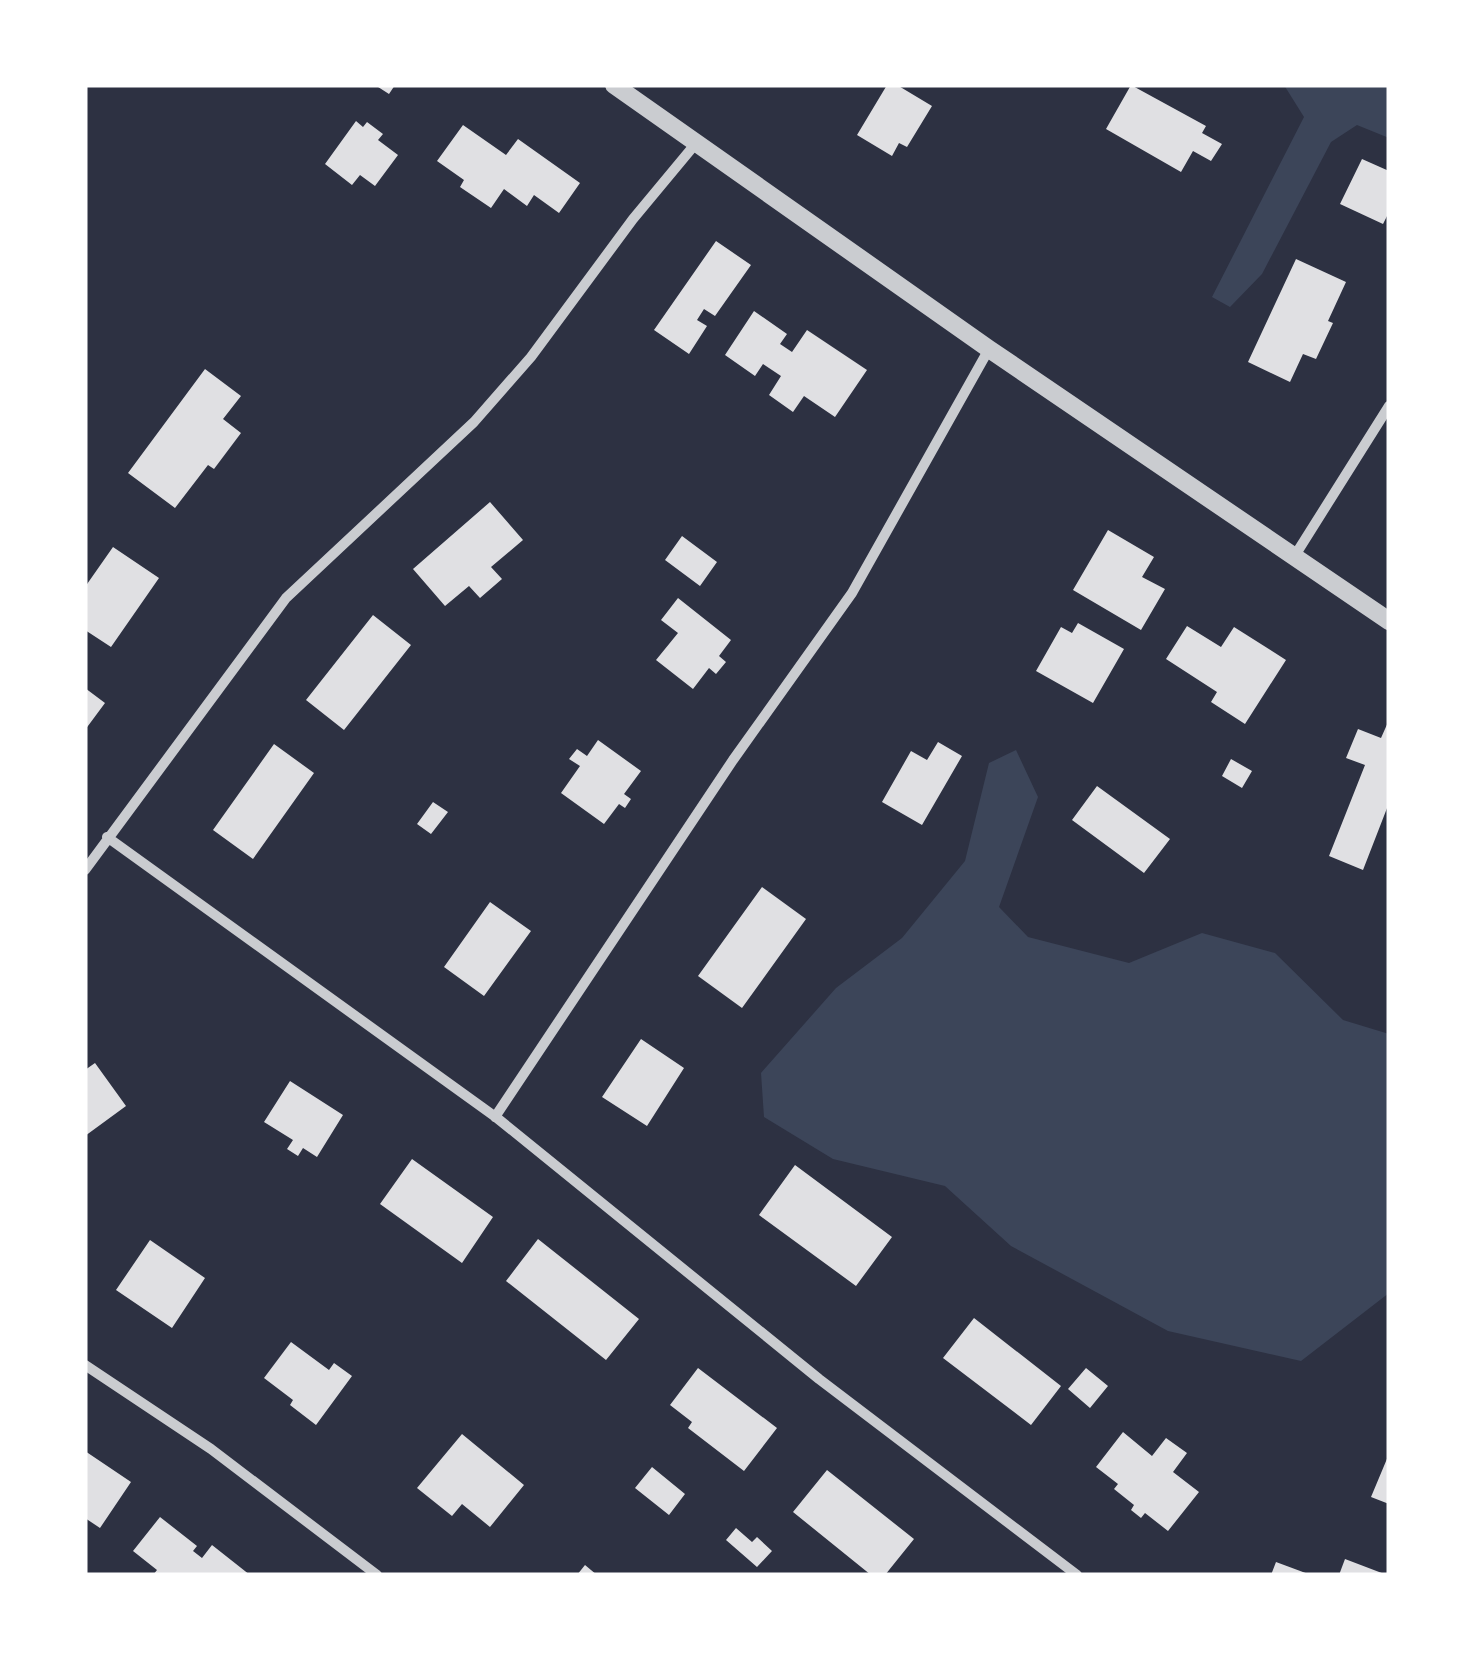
<svg xmlns="http://www.w3.org/2000/svg" width="1474" height="1660" viewBox="0 0 1474 1660" font-family="'Open Sans',sans-serif">
  <style>
    .green { fill: #3c4559 }
    .building { fill: #e0e0e3 }
    .lines { fill: none; stroke-linecap: round; stroke-linejoin: round }
    .minor { stroke: #caccd0; stroke-width: 10 }
    .tertiary { stroke: #caccd0; stroke-width: 18 }
  </style>
  <rect width="100%" height="100%" fill="#2d3142"/>
  <!-- green -->
  <path class="green" d="M1284,85h105v53l-32,-13 -26,17 -69,132 -32,33 -18,-10 92,-180z
    M1016,750l22,47 -39,110 29,30 101,26 73,-30 73,20 68,67 46,14v259l-88,68 -133,-30 -157,-85 -66,-60 -112,-27 -69,-42 -3,-44 75,-85 66,-50 63,-77 24,-98z"/>
  <!-- building -->
  <path class="building" d="M375,85h20l-6,9z
    M887,85h10l35,21 -25,41 -8,-4 -7,13 -35,-21z
    M1131,85l75,41 -4,7 20,11 -11,17 -18,-10 -12,21 -75,-43z
    M356,121l7,6 4,-5 16,12 -5,6 20,15 -23,31 -15,-11 -8,10 -27,-21z
    M463,125l43,30 12,-16 62,44 -21,30 -25,-18 -7,11 -23,-17 -13,19 -31,-21 4,-7 -27,-19z
    M1362,159l27,12v41l-6,12 -43,-20z
    M716,241l35,24 -36,51 -11,-7 -7,11 10,6 -18,28 -35,-24z
    M1296,259l50,23 -18,39 5,2 -17,36 -13,-5 -13,28 -42,-20z
    M754,311l33,23 -7,10 12,8 15,-22 60,40 -32,47 -31,-21 -11,16 -24,-17 12,-19 -18,-12 -8,12 -30,-21z
    M205,369l36,27 -18,23 18,14 -27,36 -6,-4 -33,43 -47,-35z
    M490,502l33,38 -32,27 11,12 -22,19 -11,-12 -24,20 -32,-37z
    M1108,530l46,27 -12,20 23,12 -24,41 -68,-40z
    M682,536l35,26 -17,24 -35,-26z
    M113,547l46,31 -48,69 -26,-17v-43z
    M678,598l53,42 -12,16 7,6 -10,12 -7,-6 -16,21 -37,-29 22,-27 -17,-13z
    M373,615l38,30 -67,85 -38,-30z
    M1078,623l46,26 -31,54 -57,-32 25,-44 11,6z
    M1187,626l34,21 13,-20 52,33 -41,64 -34,-22 6,-10 -51,-33z
    M85,688l20,15 -20,27z
    M1389,720v83l-26,67 -34,-14 36,-91 -19,-7 12,-29 23,9z
    M598,740l43,31 -17,23 7,5 -6,9 -6,-4 -15,20 -43,-31 19,-27 -11,-7 8,-10 10,7z
    M938,742l24,14 -40,69 -40,-23 29,-51 16,9z
    M274,744l40,29 -61,86 -40,-29z
    M1231,759l21,12 -10,17 -20,-12z
    M1097,786l73,53 -26,34 -72,-53z
    M433,802l15,10 -17,22 -14,-10z
    M762,887l44,32 -64,89 -44,-32z
    M490,902l41,29 -47,65 -40,-29z
    M641,1039l43,29 -37,58 -45,-29z
    M95,1063l31,43 -41,30v-66z
    M290,1081l53,34 -26,42 -14,-9 -5,8 -11,-7 6,-9 -29,-18z
    M412,1159l81,58 -31,46 -82,-59z
    M795,1165l97,72 -36,49 -97,-71z
    M538,1239l101,80 -33,41 -100,-79z
    M150,1240l55,38 -33,50 -56,-38z
    M974,1318l87,68 -30,39 -88,-67z
    M291,1342l38,28 5,-7 18,13 -36,49 -26,-20 3,-5 -29,-22z
    M698,1368l79,60 -33,43 -56,-43 4,-6 -22,-17z
    M1086,1368l22,18 -18,22 -22,-19z
    M1123,1432l29,24 14,-18 21,15 -14,19 26,20 -31,39 -23,-18 -4,5 -10,-8 3,-5 -20,-16 4,-5 -22,-17z
    M462,1434l62,51 -34,42 -28,-23 -10,12 -35,-28z
    M85,1451l46,31 -31,46 -15,-10z
    M1389,1454v50l-18,-7z
    M652,1467l33,27 -16,21 -34,-27z
    M827,1470l87,69 -29,36h-14l-78,-63z
    M160,1517l37,29 -4,5 9,7 10,-13 38,30h-97l4,-5 -24,-19z
    M736,1528l16,14 5,-5 15,14 -15,16 -31,-27z
    M1345,1559l42,16h-48z
    M1276,1562l35,13h-40z
    M585,1565l12,10h-20z"/>
  <g class="lines">
    <!-- minor -->
    <path class="minor" d="M1294,557l95,-151
      M107,837l390,281 322,261 258,196
      M85,870l201,-272 188,-176 57,-65 102,-138 64,-77
      M495,1117l238,-357 119,-167 137,-244
      M85,1365l126,84 166,126"/>
    <!-- tertiary -->
    <path class="tertiary" d="M614,85l375,264 400,272"/>
  </g>
  <!-- border -->
  <rect width="1474" height="1660" fill="none" stroke="#ffffff" stroke-width="175"/>
</svg>
